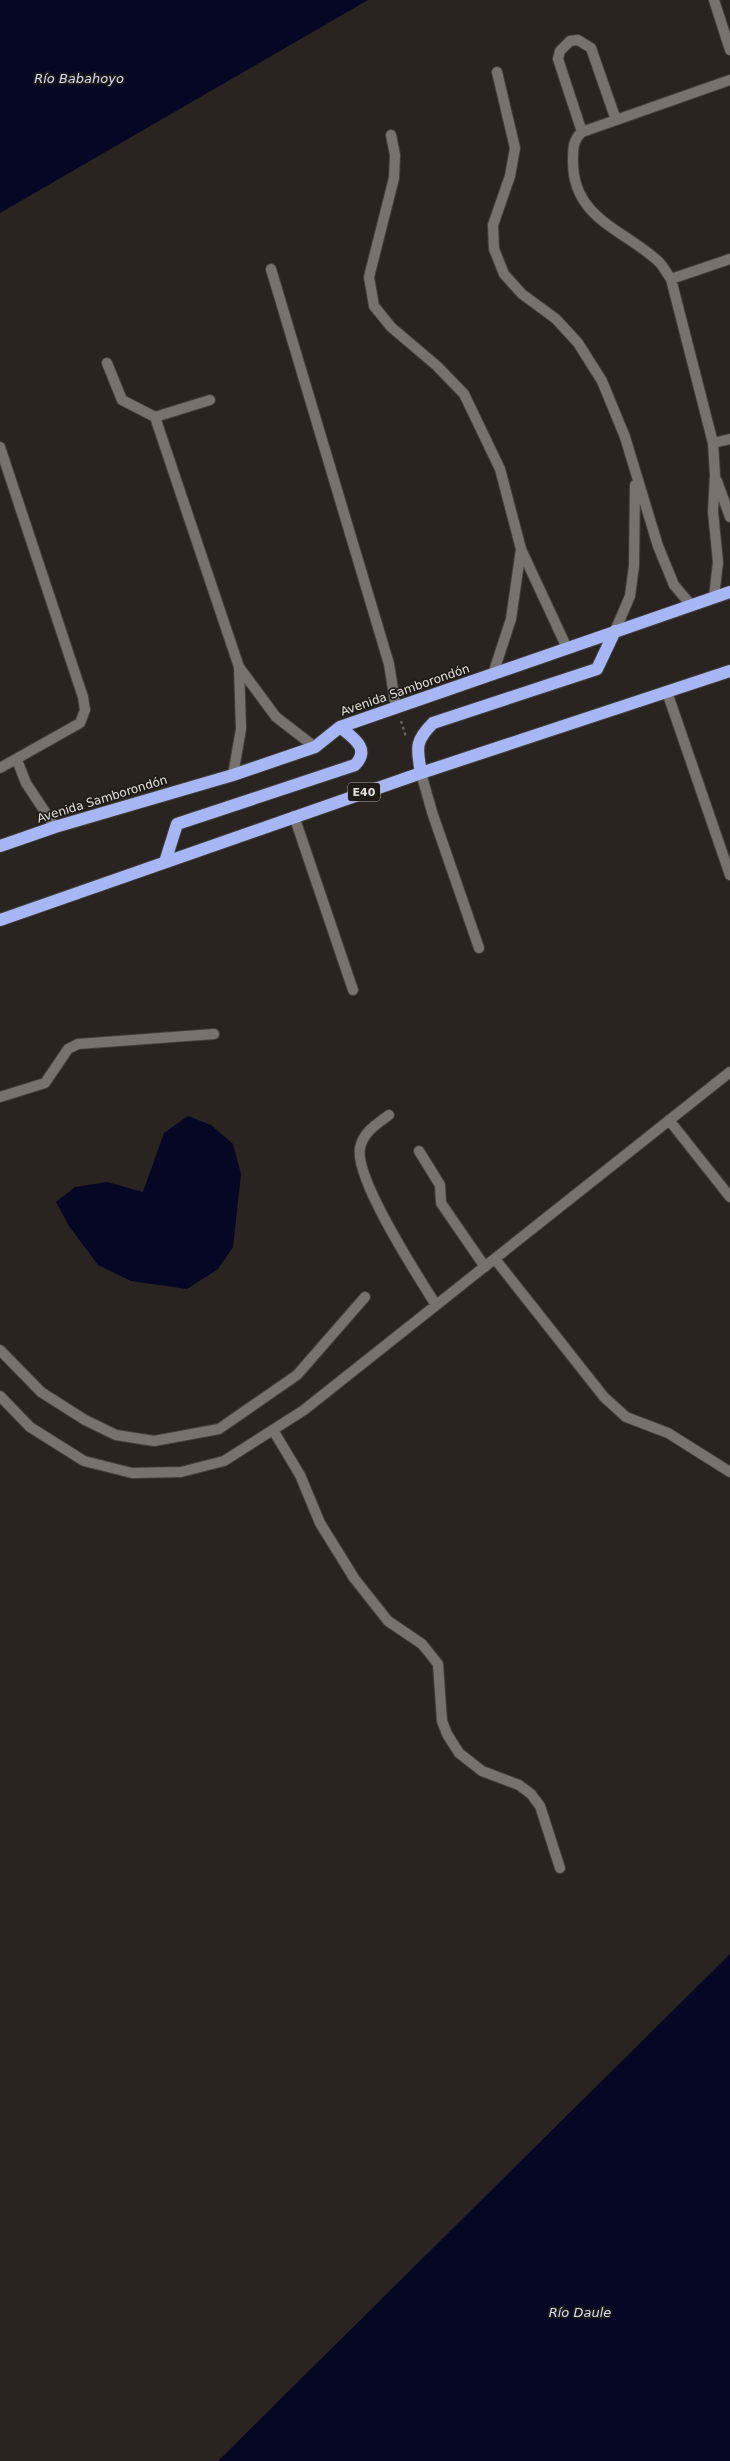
<svg xmlns="http://www.w3.org/2000/svg" width="730" height="2461" viewBox="0 0 730 2461" font-family="'DejaVu Sans',sans-serif">
  <style>
    .water { fill: #050725 }
    .lines { fill: none; stroke-linecap: round; stroke-linejoin: round }
    .minor-casing { stroke: #433f3c; stroke-width: 12 }
    .highway-casing { stroke: #433f3c; stroke-width: 14 }
    .path { stroke: #625d5a; stroke-width: 2.5; stroke-dasharray: 3 3; stroke-linecap: butt }
    .minor { stroke: #78726e; stroke-width: 10 }
    .highway { stroke: #a7b6f5; stroke-width: 12 }
    .labels { text-anchor: middle; dominant-baseline: central; stroke-width: 3.5; stroke-linejoin: round; paint-order: stroke }
    .shield { fill: #1f1b17; stroke: #a7a4a0; stroke-width: 1 }
    .shield-label { font-size: 11px; font-weight: bold; fill: #e1dedb }
    .street-label { font-size: 12px; fill: #e1dedb; stroke: #1f1b17 }
    .water-label { font-size: 13px; font-style: italic; fill: #d4dbf5; stroke: #1f1b17 }
  </style>
  <rect width="100%" height="100%" fill="#292420"/>
  <!-- water -->
  <path class="water" d="M0,0h368l-368,213z
    M188,1116l23,9 22,19 8,30 -8,73 -15,22 -31,20 -56,-8 -33,-16 -29,-39 -13,-24 19,-15 32,-5 36,10 21,-59z
    M730,1954v507h-512z"/>
  <g class="lines">
    <defs>
      <path id="minor" d="M714,0l16,50
        M497,72l18,76 -5,28 -17,49 1,24 10,25 18,20 34,25 22,24 24,38 23,56 33,109 16,39 17,20
        M582,132l-24,-73 2,-8 10,-10 8,-1 13,8 25,72
        M391,135l4,20 -1,23 -25,99 5,29 17,21 46,39 27,28 36,75 21,80 46,99
        M271,269l118,395 7,44
        M671,279c-4,-5 -7,-12 -12,-17 -35,-33 -87,-43 -86,-102 0,-12 0,-20 9,-28l148,-52
        M107,363l15,37 33,17 84,250 2,62 -8,46
        M155,417l55,-17
        M713,443l-42,-164 59,-20
        M0,447l83,250 2,13 -5,13 -80,45
        M717,481l13,36
        M714,597l4,-35 -5,-50 2,-37 -2,-32 17,-4
        M615,631l15,-35 4,-30 1,-81
        M239,667l37,50 39,30
        M493,674l18,-55 10,-70
        M667,692l63,183
        M17,760l9,23 29,44
        M421,773l11,39 47,136
        M294,816l59,174
        M0,1097l45,-14 23,-34 10,-5 136,-10
        M389,1115c-12,9 -26,17 -29,33 -6,30 59,130 76,157
        M669,1120l61,77
        M419,1151l21,34 1,18 44,64
        M495,1259l109,138 22,20 42,16 62,39
        M0,1350l41,42 44,28 31,15 38,6 65,-12 78,-54 68,-78
        M0,1396l30,31 54,34 48,12 49,-1 43,-11 80,-51 426,-338
        M273,1430l27,45 20,48 34,55 34,43 34,23 16,20 4,57 5,13 12,19 23,18 37,14 12,9 9,12 20,62"/>
      <path id="highway" d="M421,773c-4,-25 -7,-31 12,-50l164,-54 18,-38
        M0,846l55,-19 178,-52 82,-28 25,-20 390,-135
        M165,862l12,-38 178,-59c16,-17 -2,-27 -15,-38
        M0,920l421,-147 309,-102"/>
    </defs>
    <!-- minor casing -->
    <use href="#minor" class="minor-casing"/>
    <!-- highway casing -->
    <use href="#highway" class="highway-casing"/>
    <!-- path -->
    <path class="path" d="M401,721l5,16"/>
    <!-- minor -->
    <use href="#minor" class="minor"/>
    <!-- highway -->
    <use href="#highway" class="highway"/>
  </g>
  <g class="labels">
    <!-- shield labels -->
    <rect class="shield" x="348" y="783" width="32" height="18" rx="3"/>
    <g class="shield-label">
      <text x="364" y="792">E40</text>
    </g>
    <!-- street labels -->
    <g class="street-label">
      <text transform="translate(405 690) rotate(-19)">Avenida Samborondón</text>
      <text transform="translate(102 799) rotate(-17)">Avenida Samborondón</text>
    </g>
    <!-- water labels -->
    <g class="water-label">
      <text x="79" y="78">Río Babahoyo</text>
      <text x="580" y="2312">Río Daule</text>
    </g>
  </g>
</svg>
